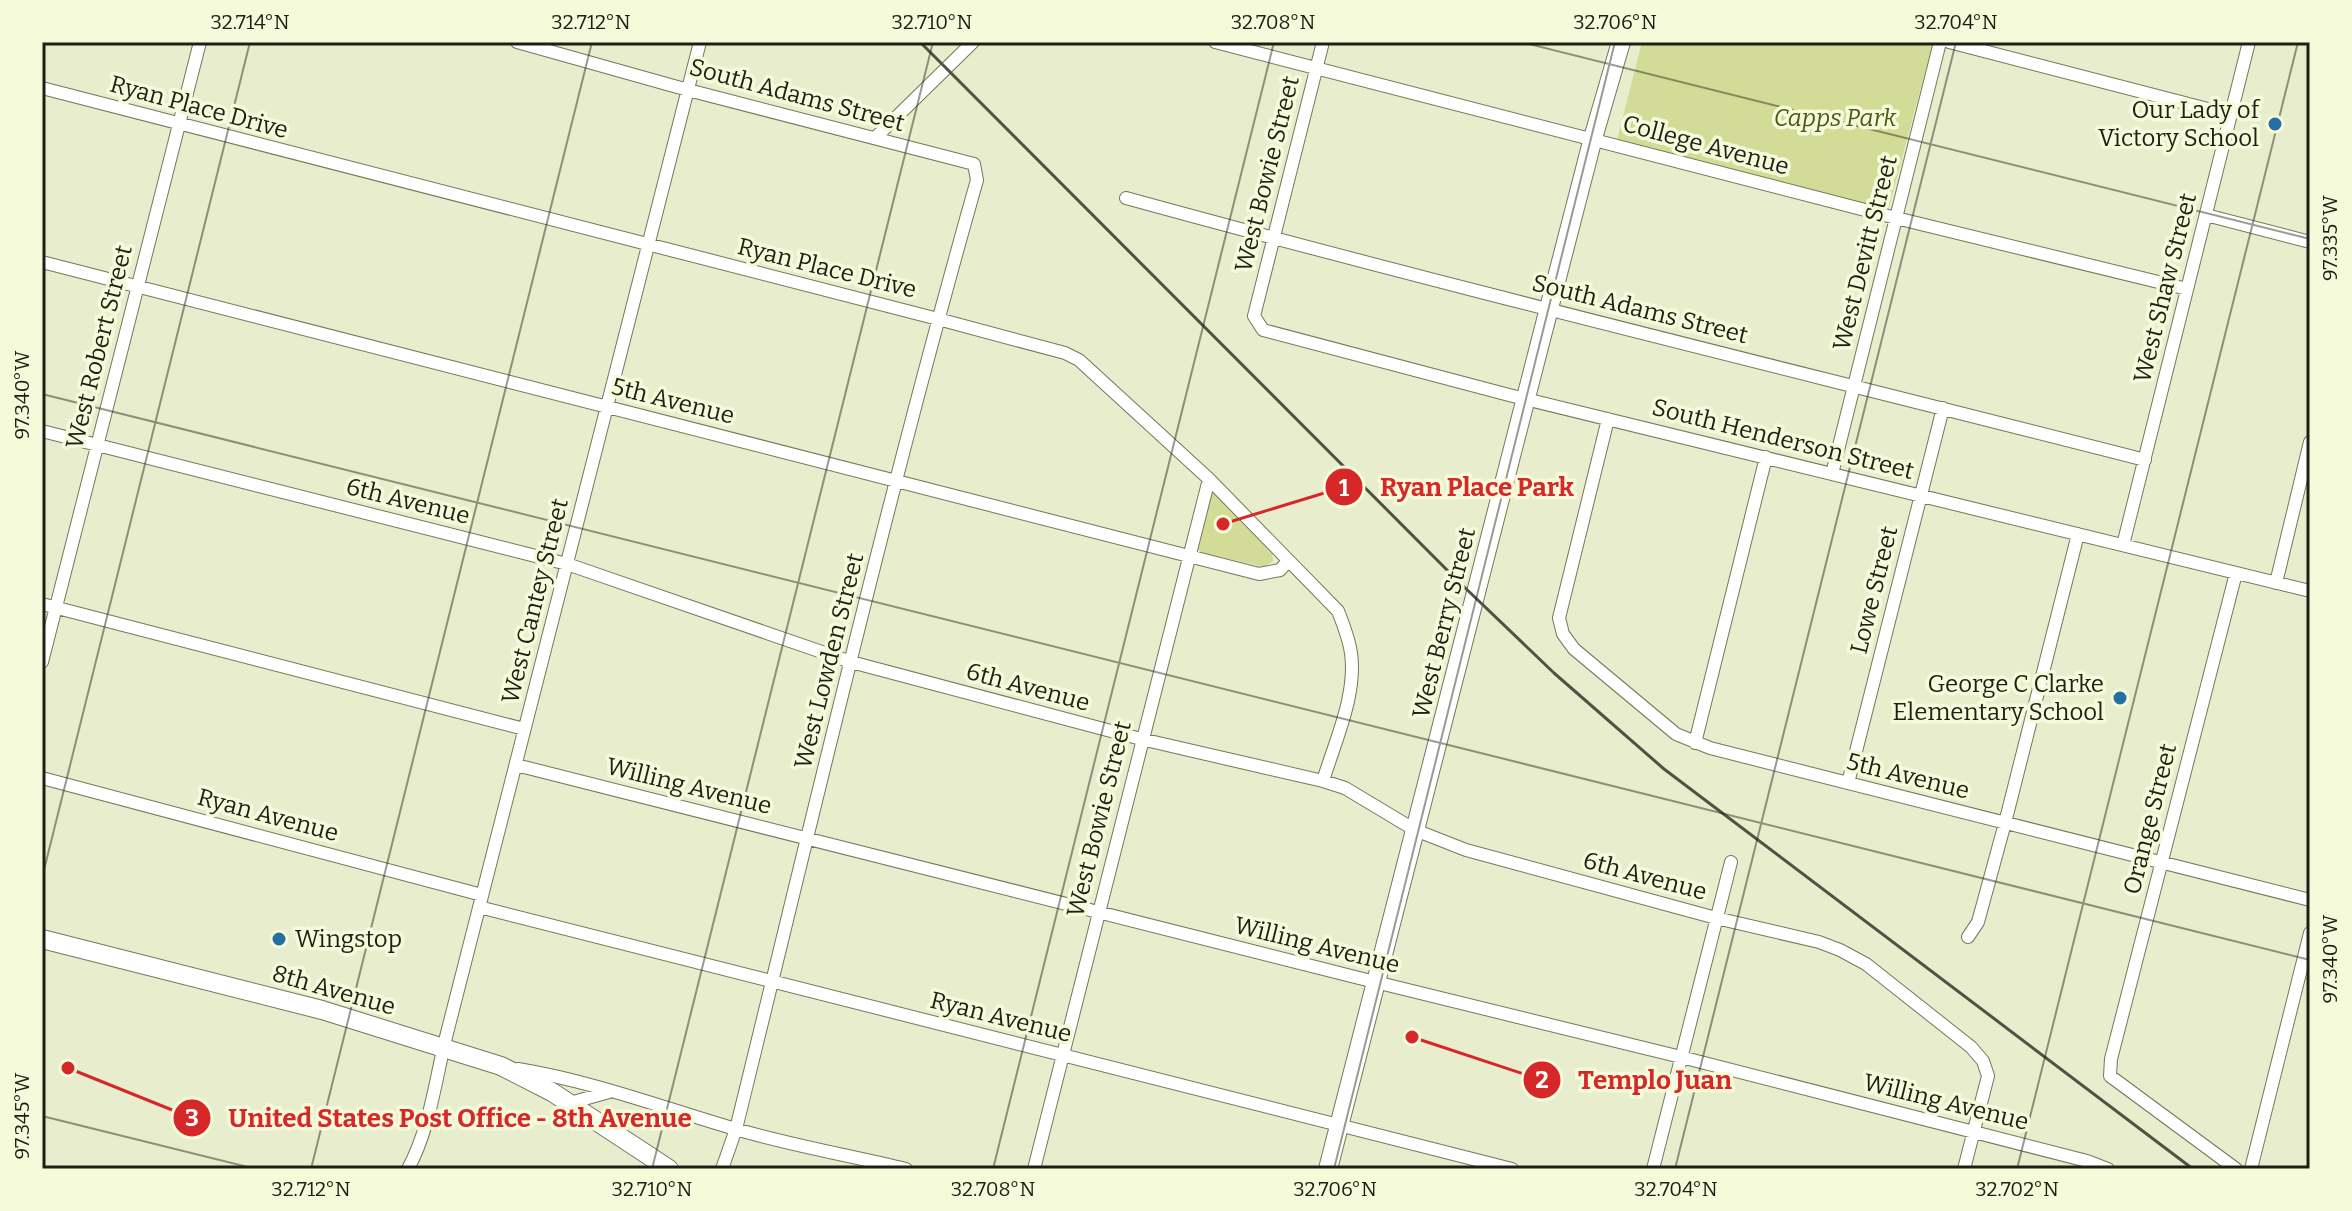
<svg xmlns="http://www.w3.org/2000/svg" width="2352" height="1211" viewBox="0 0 2352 1211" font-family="Bitter,serif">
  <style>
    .green { fill: #d2dc97 }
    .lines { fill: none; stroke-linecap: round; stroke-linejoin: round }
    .minor-casing { stroke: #74785b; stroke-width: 14 }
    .secondary-casing { stroke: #74785b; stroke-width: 20 }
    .minor { stroke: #fff; stroke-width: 12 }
    .secondary { stroke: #fff; stroke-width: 18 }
    .rail { stroke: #505343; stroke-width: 3 }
    .ticks { fill: none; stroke: #1e2015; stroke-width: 2; stroke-opacity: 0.45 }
    .poi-dot { fill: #266fa2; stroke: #f5fbda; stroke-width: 3 }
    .labels { text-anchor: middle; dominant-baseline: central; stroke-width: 7; stroke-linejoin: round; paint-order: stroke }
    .street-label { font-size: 24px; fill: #1e2015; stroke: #f5fbda }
    .poi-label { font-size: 24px; fill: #1e2015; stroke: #f5fbda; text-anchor: end }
    .park-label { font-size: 24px; font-style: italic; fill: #515814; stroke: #f5fbda }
    .leader { fill: none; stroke: #d62828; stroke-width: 3 }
    .callout-dot { fill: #d62828; stroke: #f5fbda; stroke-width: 3 }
    .mark-label { font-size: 24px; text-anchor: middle; font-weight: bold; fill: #fff }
    .callout-label { font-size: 26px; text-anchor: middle; font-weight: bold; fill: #d62828; stroke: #f5fbda; stroke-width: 7; stroke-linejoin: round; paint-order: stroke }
    .neatline { fill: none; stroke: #1e2015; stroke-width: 3 }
    .ticks-label { font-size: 20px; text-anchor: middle; fill: #1e2015 }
  </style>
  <rect width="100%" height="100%" fill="#e7edcd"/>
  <!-- green -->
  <path class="green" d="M1642,42h273l17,4 -44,165 -271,-71z
    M1211,490l61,64 1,7 -9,6 -63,-15 -4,-3z"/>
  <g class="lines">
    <defs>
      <path id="minor" d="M517,42l171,48 286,74 3,16c-89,314 -163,632 -241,949l-14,40
        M1215,42l681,176 291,71
        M1323,42l-69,274 9,14 246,65 801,196
        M1949,42l282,73
        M42,88l896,231 127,34 14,7 130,119 129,132c5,13 11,27 13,42 6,42 -16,88 -28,128
        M875,138l98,-96
        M1126,198c338,93 679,175 1019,262
        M2206,215l104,27
        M42,262l1217,312 21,-4 8,-9
        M1608,419l-49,199 4,16 11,15 102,85 34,14 600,152
        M42,431l525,133 284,98 290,77 182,42 22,7 70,42 51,20 250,68 103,24 21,8 26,14 105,83 12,14 5,15 -24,93
        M1832,474l108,-432
        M2123,545l126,-503
        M2236,573l-125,486 -1,17 126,93
        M2276,583l34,-141
        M42,604l482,125
        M42,662l158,-620
        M1695,743l71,-286
        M516,765l843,213 322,79 406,104 21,8
        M42,778l440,117
        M1848,783l95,-375
        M479,907l1033,262
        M1968,937l10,-15 27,-99 73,-289
        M518,1069c73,12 143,38 214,59 57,17 116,27 174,41
        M570,1103l39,-11
        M408,1169c22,-41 27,-87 38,-132l254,-995
        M1034,1169l175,-690
        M1653,1169l78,-307
        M2251,1169l59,-236"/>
      <path id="secondary" d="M42,939l280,71 179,56 51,26 117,77
        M1328,1169l211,-822 54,-209 28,-96"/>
    </defs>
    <!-- minor casing -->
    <use href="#minor" class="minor-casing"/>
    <!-- secondary casing -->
    <use href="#secondary" class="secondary-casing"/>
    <!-- minor -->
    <use href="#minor" class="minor"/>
    <!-- secondary -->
    <use href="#secondary" class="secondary"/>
    <!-- rail -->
    <path class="rail" d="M920,42l539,540 95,91 110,96 529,400"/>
  </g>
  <!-- ticks -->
  <path class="ticks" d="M1521,42l789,197M42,394l2268,566M42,878l208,-836M42,1116l214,53M311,1169l281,-1127M652,1169l281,-1127M993,1169l281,-1127M1334,1169l281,-1127M1675,1169l281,-1127M2017,1169l281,-1127"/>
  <!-- markers -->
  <g class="poi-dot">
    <circle cx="2275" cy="124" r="8"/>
    <circle cx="2120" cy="698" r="8"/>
    <circle cx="279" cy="939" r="8"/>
  </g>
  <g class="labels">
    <!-- street labels -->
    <g class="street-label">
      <text transform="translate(797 95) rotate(15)">South Adams Street</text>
      <text transform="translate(199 107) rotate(15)">Ryan Place Drive</text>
      <text transform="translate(1706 145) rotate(15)">College Avenue</text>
      <text transform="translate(1267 174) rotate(-76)">West Bowie Street</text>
      <text transform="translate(1865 253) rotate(-76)">West Devitt Street</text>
      <text transform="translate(827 268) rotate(14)">Ryan Place Drive</text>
      <text transform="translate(2165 288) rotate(-76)">West Shaw Street</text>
      <text transform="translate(1640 309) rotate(14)">South Adams Street</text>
      <text transform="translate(99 347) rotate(-76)">West Robert Street</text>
      <text transform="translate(673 401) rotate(14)">5th Avenue</text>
      <text transform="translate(1783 439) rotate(14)">South Henderson Street</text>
      <text transform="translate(408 501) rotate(14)">6th Avenue</text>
      <text transform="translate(1874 590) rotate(-76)">Lowe Street</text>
      <text transform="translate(535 601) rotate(-76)">West Cantey Street</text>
      <text transform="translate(1444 623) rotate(-76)">West Berry Street</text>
      <text transform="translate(829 661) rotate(-76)">West Lowden Street</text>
      <text transform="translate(1028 687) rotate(15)">6th Avenue</text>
      <text transform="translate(1908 776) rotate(14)">5th Avenue</text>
      <text transform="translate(689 786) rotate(14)">Willing Avenue</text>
      <text transform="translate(268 815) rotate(15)">Ryan Avenue</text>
      <text transform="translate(1099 819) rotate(-76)">West Bowie Street</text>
      <text transform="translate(2150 819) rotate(-76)">Orange Street</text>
      <text transform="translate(1645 876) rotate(15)">6th Avenue</text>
      <text transform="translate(1317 945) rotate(14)">Willing Avenue</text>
      <text transform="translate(334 990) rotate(16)">8th Avenue</text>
      <text transform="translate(1001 1017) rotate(14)">Ryan Avenue</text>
      <text transform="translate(1946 1102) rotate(14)">Willing Avenue</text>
    </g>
    <!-- poi labels -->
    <g class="poi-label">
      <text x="2259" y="110">Our Lady of<tspan x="2259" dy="28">Victory School</tspan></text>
      <text x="2104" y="684">George C Clarke<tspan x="2104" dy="28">Elementary School</tspan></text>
      <text x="295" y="939" text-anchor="start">Wingstop</text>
    </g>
    <!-- park labels -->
    <g class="park-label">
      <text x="1835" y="118">Capps Park</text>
    </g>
  </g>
  <!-- callouts -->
  <path class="leader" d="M1223 524L1344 487M1412 1037L1542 1080M68 1068L192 1118"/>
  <g class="callout-dot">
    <circle cx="1223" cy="524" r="8"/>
    <circle cx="1412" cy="1037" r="8"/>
    <circle cx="68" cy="1068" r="8"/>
    <circle cx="1344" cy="487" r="20"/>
    <circle cx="1542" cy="1080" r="20"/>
    <circle cx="192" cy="1118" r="20"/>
  </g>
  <g class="mark-label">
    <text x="1344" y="496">1</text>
    <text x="1542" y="1088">2</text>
    <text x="192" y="1126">3</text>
  </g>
  <g class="callout-label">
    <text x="1477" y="496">Ryan Place Park</text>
    <text x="1655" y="1089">Templo Juan</text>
    <text x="460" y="1127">United States Post Office - 8th Avenue</text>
  </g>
  <!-- border -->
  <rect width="2352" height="1211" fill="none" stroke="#f5fbda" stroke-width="88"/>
  <rect x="44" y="44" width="2264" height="1123" class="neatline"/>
  <g class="ticks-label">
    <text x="250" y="29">32.714°N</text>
    <text x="591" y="29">32.712°N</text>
    <text x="932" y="29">32.710°N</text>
    <text x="1273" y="29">32.708°N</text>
    <text x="1615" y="29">32.706°N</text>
    <text x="1956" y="29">32.704°N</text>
    <text transform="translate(2330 238) rotate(-90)" y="7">97.335°W</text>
    <text transform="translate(22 395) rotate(-90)" y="7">97.340°W</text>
    <text transform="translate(2330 959) rotate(-90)" y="7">97.340°W</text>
    <text transform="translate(22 1116) rotate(-90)" y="7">97.345°W</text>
    <text x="311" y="1196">32.712°N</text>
    <text x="652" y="1196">32.710°N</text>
    <text x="993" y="1196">32.708°N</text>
    <text x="1335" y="1196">32.706°N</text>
    <text x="1676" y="1196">32.704°N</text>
    <text x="2017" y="1196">32.702°N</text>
  </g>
</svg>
